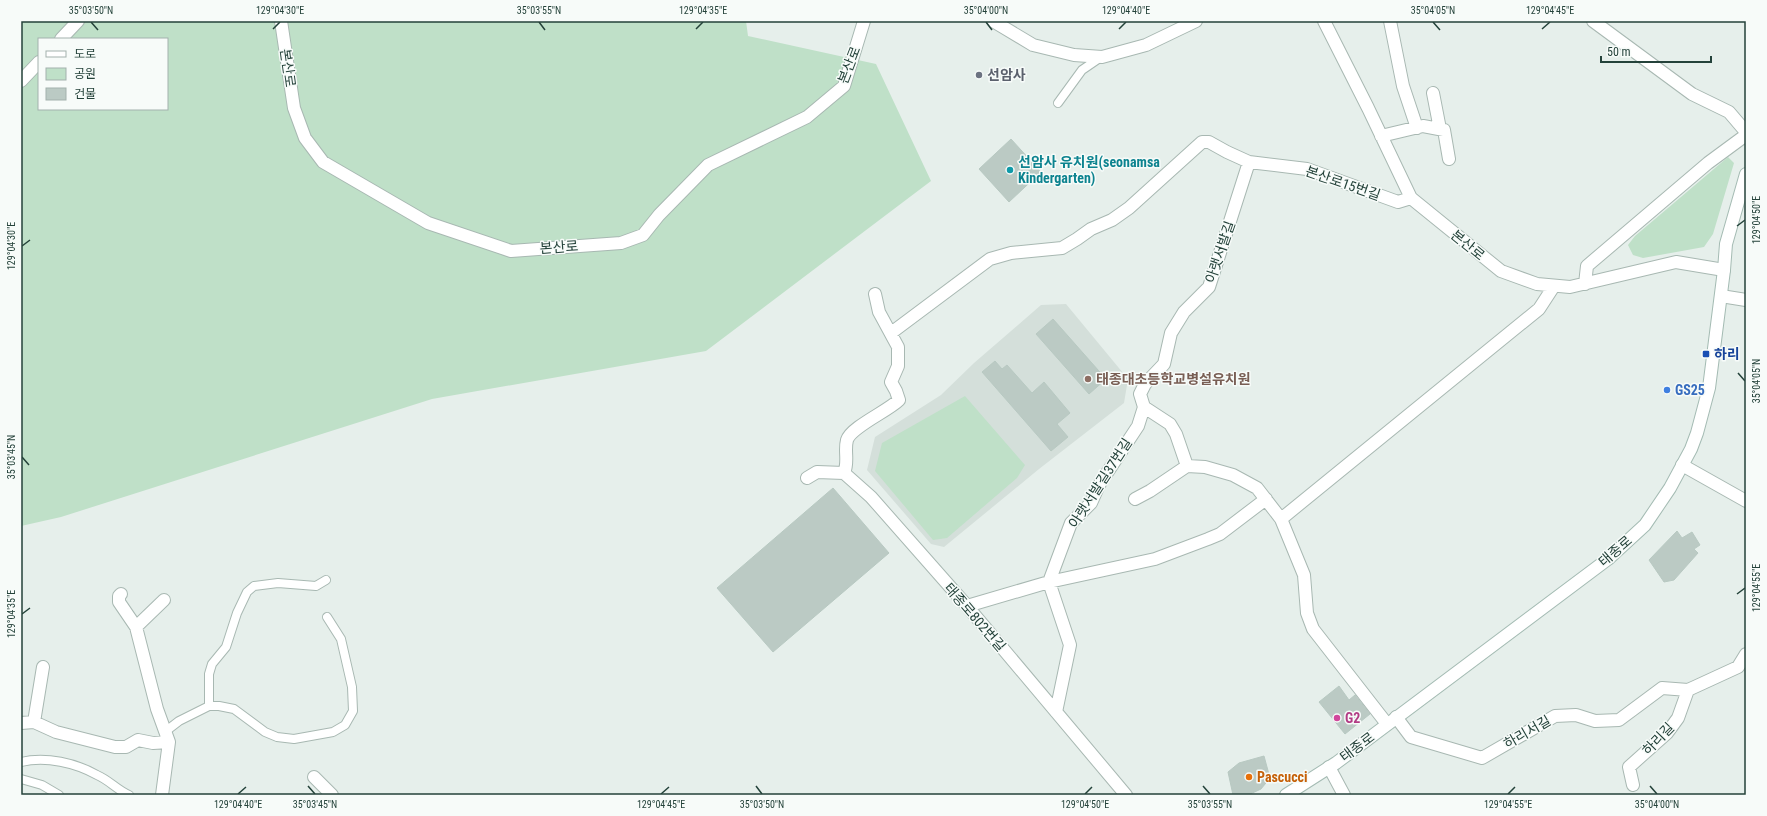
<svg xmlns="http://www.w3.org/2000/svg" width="1767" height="816" viewBox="0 0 1767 816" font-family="'Roboto Condensed','Noto Sans KR',sans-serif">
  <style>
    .built { fill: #d4dfda }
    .green { fill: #bfe0c8; fill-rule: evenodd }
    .building { fill: #bbcac4; stroke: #b8c9c2 }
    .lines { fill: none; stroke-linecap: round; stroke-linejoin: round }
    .service-casing { stroke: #a8b8b2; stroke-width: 10 }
    .minor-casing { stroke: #a8b8b2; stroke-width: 14 }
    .secondary-casing { stroke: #a4bbb3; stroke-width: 14 }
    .service { stroke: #fff; stroke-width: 8 }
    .minor { stroke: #fff; stroke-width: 12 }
    .secondary { stroke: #fff; stroke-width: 12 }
    .ticks { fill: none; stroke: #24423a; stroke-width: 1.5 }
    .worship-dot { fill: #6b7280; stroke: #f7fbf9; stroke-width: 1.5 }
    .culture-dot { fill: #0f9aa8; stroke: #f7fbf9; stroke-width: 1.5 }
    .transit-dot { fill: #1a4fb4; stroke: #f7fbf9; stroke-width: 1.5 }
    .education-dot { fill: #8d6e63; stroke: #f7fbf9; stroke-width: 1.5 }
    .shop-dot { fill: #3f7fe0; stroke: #f7fbf9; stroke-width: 1.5 }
    .hotel-dot { fill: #d1479c; stroke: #f7fbf9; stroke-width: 1.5 }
    .food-dot { fill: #e8710a; stroke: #f7fbf9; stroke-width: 1.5 }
    .labels { text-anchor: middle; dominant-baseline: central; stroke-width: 3; stroke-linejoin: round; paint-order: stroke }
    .street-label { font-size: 14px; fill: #24423a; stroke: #f7fbf9 }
    .worship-label { font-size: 14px; font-weight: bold; fill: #5b616d; stroke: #f7fbf9; text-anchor: start }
    .culture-label { font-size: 14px; font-weight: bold; fill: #0d838f; stroke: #f7fbf9; text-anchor: start }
    .transit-label { font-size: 14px; font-weight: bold; fill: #164399; stroke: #f7fbf9; text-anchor: start }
    .education-label { font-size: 14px; font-weight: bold; fill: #785e54; stroke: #f7fbf9; text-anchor: start }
    .shop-label { font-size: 14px; font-weight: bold; fill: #366cbe; stroke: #f7fbf9; text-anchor: start }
    .hotel-label { font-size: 14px; font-weight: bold; fill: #b23c85; stroke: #f7fbf9; text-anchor: start }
    .food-label { font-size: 14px; font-weight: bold; fill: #c56008; stroke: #f7fbf9; text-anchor: start }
    .neatline { fill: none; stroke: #24423a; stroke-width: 1.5 }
    .ticks-label { font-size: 10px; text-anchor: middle; fill: #24423a }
  </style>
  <rect width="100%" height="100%" fill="#e6efeb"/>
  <!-- built -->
  <path class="built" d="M1066,304l62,75 -4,24 -85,66 -95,78 -13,-3 -64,-74 8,-33 66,-42 33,-32 67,-58z"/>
  <!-- green -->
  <path class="green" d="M21,21h725l2,15 128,28 55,117 -225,170 -274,48 -371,118 -40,9zM39,39h128v70h-128z
    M1728,157l6,6 -21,71 -9,13 -61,11 -10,-3 -5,-10 7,-9z
    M965,396l60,69 -8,13 -70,60 -14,2 -58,-69 7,-28z"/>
  <!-- building -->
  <path class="building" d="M1011,139l30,33 -32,30 -30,-33z
    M1053,319l53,60 -17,15 -53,-60z
    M995,361l7,8 5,-4 25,28 12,-11 26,31 -13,11 11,13 -17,14 -69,-79z
    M833,488l56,65 -116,99 -56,-64z
    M1677,531l5,7 10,-6 8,13 -6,4 4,4 -24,27 -10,2 -15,-22z
    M1339,686l10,14 6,-5 15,19 -25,20 -26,-32z
    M1264,756l6,22 -9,11 -13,6h-15l-5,-23 11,-9z"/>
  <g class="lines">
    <defs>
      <path id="service" d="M1058,103l24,-33 19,-13
        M209,706v-32l3,-10 14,-17 11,-34 10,-21 7,-6 24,-3 38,3 10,-6
        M166,731l13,-10 30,-15h10l15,3 31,23 12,5 17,2 39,-7 12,-7 8,-14 -1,-24 -11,-48 -14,-22
        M21,762c25,-6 55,1 76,13 12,5 20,15 32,20
        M21,779l21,6 17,10"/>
      <path id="minor" d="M281,21l13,87 11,30 18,24 105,61 83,28 110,-8 22,-8 16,-20 49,-50 99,-48 37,-31 20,-65
        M993,21l40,24 41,10 28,2 44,-12 50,-24
        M1324,21l44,87 43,90 90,73 36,13 33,3 106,-25 48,8
        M1390,21l13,65 14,42
        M1593,21l99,73 37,18 17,20
        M61,39l17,-18
        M21,81l18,-19
        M1433,93l7,36
        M1381,136l42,-10 21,4 5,29
        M1585,284l2,-18 121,-103 38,-28
        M1721,296l25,4
        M891,333l99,-74 21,-6 51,-5 15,-9 14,-10 21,-9 17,-12 73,-66h7l18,10 22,10 58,7 91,33 13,-4
        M1144,407l26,17 6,10 11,32
        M1682,465l64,36
        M844,473c5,-11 0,-22 3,-33 4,-13 41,-29 52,-40l-3,-9 -5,-9 7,-16v-19l-19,-35 -4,-18
        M807,478l10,-6 27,1 27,24 96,109 159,189
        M1135,499l15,-8 37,-25 18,1 28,8 24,13 24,31 23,56 3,38 6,16 74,95
        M1281,519l258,-210 15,-23
        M121,594l-2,2v6l17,25 21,82 12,33 -7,53
        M967,606l82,-24 22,-59 20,-20 8,-18 39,-59 6,-19 -4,-13 5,-10 19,-20 7,-31 13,-21 25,-25 40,-125
        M136,627l28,-27
        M1056,712l14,-67 -21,-63 106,-23 53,-20 12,-5 46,-35
        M1396,717l15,20 71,21 73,-42 21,-1 19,6 24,-1 43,-32 26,2 50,-23 8,-13
        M34,722l9,-55
        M21,723l13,-1 22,10 59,15h11l12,-7 15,3 16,-1
        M1329,767l15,28
        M314,777l18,18
        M1633,785l-4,-18 38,-34 11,-15 10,-28"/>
      <path id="secondary" d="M1286,795l50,-32 272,-204 37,-34 25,-37 21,-39 6,-16 12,-45 15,-118 2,-26 20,-70"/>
    </defs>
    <!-- service casing -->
    <use href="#service" class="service-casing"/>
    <!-- minor casing -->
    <use href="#minor" class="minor-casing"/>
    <!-- secondary casing -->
    <use href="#secondary" class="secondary-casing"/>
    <!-- service -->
    <use href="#service" class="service"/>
    <!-- minor -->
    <use href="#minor" class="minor"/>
    <!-- secondary -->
    <use href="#secondary" class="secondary"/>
  </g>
  <!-- ticks -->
  <path class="ticks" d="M91,22l7,8M539,22l6,8M986,22l6,8M1433,22l7,8M273,29l7,-7M696,29l7,-7M1119,29l7,-7M1542,29l8,-7M1737,226l8,-6M22,246l8,-6M1738,373l7,8M22,457l7,8M1737,594l8,-6M22,614l8,-6M308,786l7,8M756,786l6,8M1203,786l7,8M1650,786l7,8M238,794l8,-7M661,794l8,-7M1085,794l7,-7M1508,794l7,-7"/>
  <!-- markers -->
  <circle class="worship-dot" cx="979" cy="75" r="4"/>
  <circle class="culture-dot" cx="1010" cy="170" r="4"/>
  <rect class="transit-dot" x="1702" y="350" width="8" height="8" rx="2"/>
  <circle class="education-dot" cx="1088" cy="379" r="4"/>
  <circle class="shop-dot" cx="1667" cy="390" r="4"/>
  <circle class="hotel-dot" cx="1337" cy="718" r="4"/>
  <circle class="food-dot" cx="1249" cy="777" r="4"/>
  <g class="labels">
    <!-- street labels -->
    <g class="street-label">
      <text transform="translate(849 65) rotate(-69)">본산로</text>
      <text transform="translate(288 68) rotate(82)">본산로</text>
      <text transform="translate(1343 183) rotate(19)">본산로15번길</text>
      <text transform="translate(1468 245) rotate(39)">본산로</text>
      <text transform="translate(559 247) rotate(-4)">본산로</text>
      <text transform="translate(1220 252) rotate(-71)">아랫서발길</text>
      <text transform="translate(1100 483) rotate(-57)">아랫서발길37번길</text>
      <text transform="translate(1615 551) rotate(-41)">태종로</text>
      <text transform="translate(975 617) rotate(49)">태종로802번길</text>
      <text transform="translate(1527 732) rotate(-30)">하리서길</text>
      <text transform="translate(1658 739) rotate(-46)">하리길</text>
      <text transform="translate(1357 747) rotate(-37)">태종로</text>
    </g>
    <!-- worship labels -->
    <g class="worship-label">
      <text x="987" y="75">선암사</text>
    </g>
    <!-- culture labels -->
    <g class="culture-label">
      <text x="1018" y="162">선암사 유치원(seonamsa<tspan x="1018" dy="16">Kindergarten)</tspan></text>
    </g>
    <!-- transit labels -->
    <g class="transit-label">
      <text x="1714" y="354">하리</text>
    </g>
    <!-- education labels -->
    <g class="education-label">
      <text x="1096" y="379">태종대초등학교병설유치원</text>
    </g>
    <!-- shop labels -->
    <g class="shop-label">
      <text x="1675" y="390">GS25</text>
    </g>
    <!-- hotel labels -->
    <g class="hotel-label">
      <text x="1345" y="718">G2</text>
    </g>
    <!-- food labels -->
    <g class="food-label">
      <text x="1257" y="777">Pascucci</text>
    </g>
  </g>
  <!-- border -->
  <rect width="1767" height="816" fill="none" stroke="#f7fbf9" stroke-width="44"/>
  <!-- legend -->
  <rect x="38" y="38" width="130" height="72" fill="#f7fbf9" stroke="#a3b1ad"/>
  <rect x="46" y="51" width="20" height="6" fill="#ffffff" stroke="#a3b1ad"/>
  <text x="74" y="58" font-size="12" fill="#24423a">도로</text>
  <rect x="46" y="68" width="20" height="12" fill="#bfe0c8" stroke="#a3b1ad"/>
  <text x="74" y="78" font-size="12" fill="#24423a">공원</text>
  <rect x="46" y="88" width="20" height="12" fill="#bbcac4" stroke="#a3b1ad"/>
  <text x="74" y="98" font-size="12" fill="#24423a">건물</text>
  <!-- scale -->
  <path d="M1601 56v6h110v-6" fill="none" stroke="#24423a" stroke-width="2"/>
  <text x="1607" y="56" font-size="12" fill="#24423a" stroke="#f7fbf9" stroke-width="3" paint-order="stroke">50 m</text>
  <rect x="22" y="22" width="1723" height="772" class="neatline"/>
  <g class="ticks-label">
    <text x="91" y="14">35°03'50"N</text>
    <text x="280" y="14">129°04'30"E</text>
    <text x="539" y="14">35°03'55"N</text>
    <text x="703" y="14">129°04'35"E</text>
    <text x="986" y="14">35°04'00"N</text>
    <text x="1126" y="14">129°04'40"E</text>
    <text x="1433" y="14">35°04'05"N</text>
    <text x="1550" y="14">129°04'45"E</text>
    <text transform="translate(1756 220) rotate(-90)" y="4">129°04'50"E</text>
    <text transform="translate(11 246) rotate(-90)" y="4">129°04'30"E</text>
    <text transform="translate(1756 381) rotate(-90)" y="4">35°04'05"N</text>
    <text transform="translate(11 457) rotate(-90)" y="4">35°03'45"N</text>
    <text transform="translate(1756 588) rotate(-90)" y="4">129°04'55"E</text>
    <text transform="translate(11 614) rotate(-90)" y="4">129°04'35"E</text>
    <text x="238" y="808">129°04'40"E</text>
    <text x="315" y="808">35°03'45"N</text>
    <text x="661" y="808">129°04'45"E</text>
    <text x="762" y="808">35°03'50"N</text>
    <text x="1085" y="808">129°04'50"E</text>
    <text x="1210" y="808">35°03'55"N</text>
    <text x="1508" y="808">129°04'55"E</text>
    <text x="1657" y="808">35°04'00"N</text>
  </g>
</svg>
